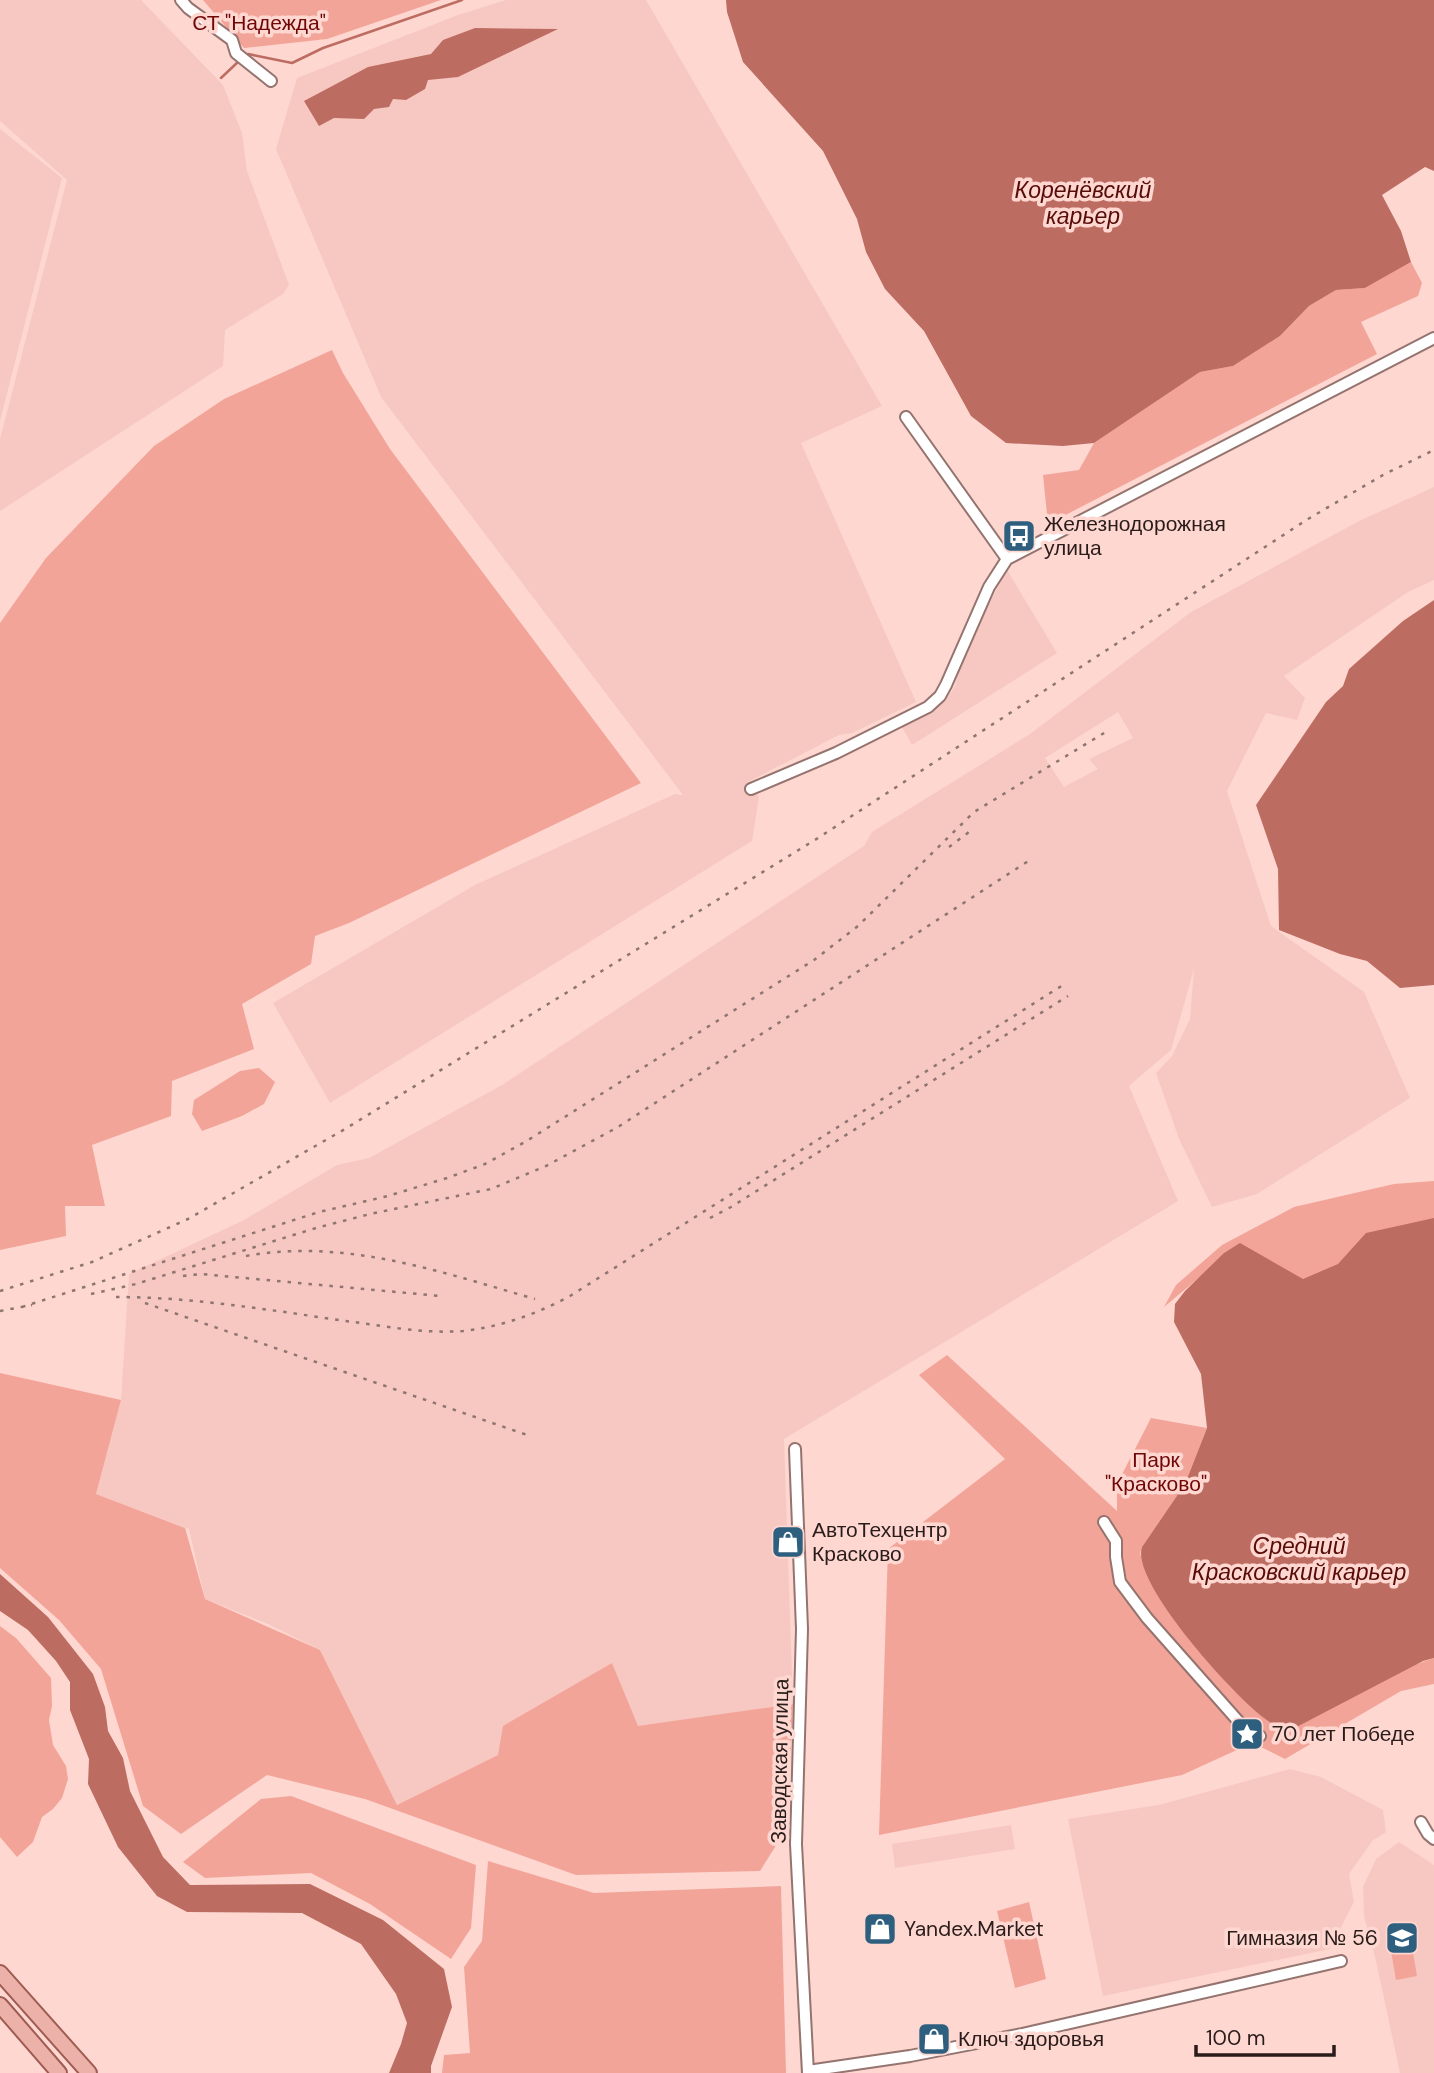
<svg xmlns="http://www.w3.org/2000/svg" width="1434" height="2073" viewBox="0 0 1434 2073" font-family="'DM Sans',sans-serif">
  <style>
    .built { fill: #f7c8c2; fill-rule: evenodd }
    .green { fill: #f3a498 }
    .water { fill: #bd6c61 }
    .lines { fill: none; stroke-linecap: round; stroke-linejoin: round }
    .stream { stroke: #bd6c61; stroke-width: 2.5 }
    .minor-casing { stroke: #95736e; stroke-width: 14 }
    .major-casing { stroke: #a05c53; stroke-width: 18 }
    .minor { stroke: #fff; stroke-width: 10 }
    .major { stroke: #ecb2aa; stroke-width: 14 }
    .rail { stroke: #8e7571; stroke-width: 2.5; stroke-dasharray: 3.5 7; stroke-linecap: butt }
    .labels { text-anchor: middle; dominant-baseline: central; stroke-width: 7; stroke-linejoin: round; paint-order: stroke }
    .park-label { font-size: 21px; fill: #700706; stroke: #fed7d1 }
    .poi-label { font-size: 21px; fill: #291c1a; stroke: #fed7d1; text-anchor: start }
    .street-label { font-size: 21px; fill: #291c1a; stroke: #fed7d1 }
    .water-label { font-size: 23px; font-style: italic; fill: #580c08; stroke: #fed7d1 }
  </style>
  <rect width="100%" height="100%" fill="#fed7d1"/>
  <!-- built -->
  <path class="built" d="M0,0h141l82,85 19,48 5,38 42,114 -6,9 -58,36 -2,36 -223,145v-72l67,-259 -67,-59z
    M506,0h140l236,406 -81,37 115,259 -64,31 -13,2 -91,47 11,15 -7,44 -422,262 -57,-100 202,-118 200,-91 8,1 -302,-398 -105,-248 21,-71 161,-63z
    M0,129l62,49 -62,243z
    M1434,487v93l-26,12 -124,84 21,22 -8,22 -31,-7 -39,78 44,135 93,66 46,106 -153,96 -45,13 -33,-68 -23,-66 16,-17 18,-37 4,-50 -23,81 -42,36 49,115 -394,238 9,265 -156,23 -25,-64 -114,92 -101,50 -77,-155 -52,-26 -63,-25 -16,-70 -93,-35 25,-94 8,-126 113,-53 95,-56 32,-7 133,-73 362,-239 8,-14 158,-98 161,-122 168,-91zM1118,712l15,26 -44,21 9,10 -34,18 -19,-29z
    M1007,570l50,83 -145,92 -10,-18 46,-30 7,-11 10,-36z
    M1290,1769l31,8 62,33 3,22 -14,9 -23,33 5,28 -24,47 -227,47 -35,-177 91,-14z
    M1011,1825l4,24 -120,19 -3,-24z
    M1399,1842l35,23v208h-34l-24,-112 -12,-45 -1,-29 13,-28z"/>
  <!-- green -->
  <path class="green" d="M203,0h238l-114,39 -83,9z
    M1411,262l11,21 -4,13 -57,26 16,32 -329,170 -5,-49 36,-5 15,-27 106,-71 33,-6 47,-30 29,-30 27,-16 29,-2z
    M332,350l11,23 47,76 251,334 -292,140 -34,13 -4,28 -69,40 12,45 -82,32 -1,35 -79,29 13,61h-40l1,30 -66,14v-627l46,-65 108,-112 70,-47z
    M259,1068l16,14 -11,22 -22,12 -40,15 -10,-17 2,-14 46,-29z
    M1434,1181v39l-128,64 -105,-8 -37,31 12,-22 46,-40 72,-38 100,-23z
    M947,1355l170,156v-27l34,-66 56,10 -22,56 -43,63 -2,7 58,96 65,67 171,-59v26l-33,7 -116,68 -30,-15 -16,5 -57,26 -303,60 9,-286 117,-90 -86,-84z
    M0,1373l121,27 -25,94 89,34 20,71 115,51 77,155 101,-50 5,-29 109,-63 26,63 155,-22 -6,124 -27,43 -184,4 -211,-76 -98,-24 -86,59 -38,-28 -42,-137 -42,-49 -59,-52z
    M0,1626l16,12 35,40 1,28 -3,14 4,25 13,21 2,13 -6,19 -9,11 -11,8 -9,25 -16,15 -17,-20z
    M291,1796l185,69 -5,63 -20,31 -81,-55 -59,-31 -106,5 -22,-16 78,-63z
    M488,1861l106,32 187,-7 5,187h-344l2,-18 26,-2 -6,-86 18,-26z
    M1029,1902l17,77 -31,9 -18,-77z
    M1411,1941l6,35 -21,4 -6,-35z"/>
  <!-- water -->
  <path class="water" d="M726,0h708v171l-9,-4 -43,28 19,36 10,31 -46,26 -29,2 -27,16 -29,30 -47,30 -33,6 -106,71 -31,3 -57,-3 -35,-27 -47,-85 -39,-42 -19,-37 -9,-33 -34,-68 -80,-89 -16,-50z
    M475,28l83,1 -100,48 -30,3 -3,9 -19,11 -13,-1 -4,8 -15,2 -10,10 -30,-1 -15,8 -15,-25 64,-34 63,-13 12,-14z
    M1434,600v385l-34,3 -33,-27 -27,-7 -61,-24 -1,-61 -22,-64 70,-103 17,-16 6,-17 54,-48z
    M1434,1218v440l-11,3 -136,71c-8,-4 -16,-9 -23,-14 -30,-22 -134,-136 -122,-171l43,-63 22,-56 -6,-54 -27,-52 1,-18 10,-13 39,-38 16,-10 63,36 35,-15 28,-31z
    M0,1574l48,43 45,57 12,33 3,24 15,27 7,33 33,66 27,28 120,-1 73,36 61,49 8,38 -21,59v7h-42l12,-29 6,-21 -11,-29 -35,-50 -59,-31 -115,-1 -30,-16 -39,-49 -30,-63 1,-25 -19,-49v-28l-14,-21 -28,-31 -28,-19z"/>
  <g class="lines">
    <!-- stream -->
    <path class="stream" d="M244,57l4,-3 44,9 31,-15 139,-48
      M221,78l18,-17"/>
    <defs>
      <path id="minor" d="M181,0l7,8 44,32 4,13 35,28
        M906,417l101,142
        M751,789l85,-36 92,-46 12,-11 6,-11 43,-98 18,-28 427,-221
        M795,1449l7,180 -6,215 12,229
        M1104,1522l12,19v16l4,25 27,36 92,104 21,14
        M1421,1822l7,12 6,5
        M808,2071l102,-15 112,-22 319,-73"/>
      <path id="major" d="M0,1973l89,100
        M0,2005l59,68"/>
    </defs>
    <!-- minor casing -->
    <use href="#minor" class="minor-casing"/>
    <!-- major casing -->
    <use href="#major" class="major-casing"/>
    <!-- minor -->
    <use href="#minor" class="minor"/>
    <!-- major -->
    <use href="#major" class="major"/>
    <!-- rail -->
    <path class="rail" d="M949,847l24,-18
      M710,1218l21,-11 337,-211
      M246,1256c99,-18 195,16 289,43
      M183,1276l18,-2 239,22
      M0,1291l92,-29 96,-43 157,-90 473,-291 490,-319 75,-44 51,-25
      M91,1294l45,-10 180,-56 54,-14 121,-25 55,-23 72,-39 415,-269
      M116,1297c77,0 153,13 230,24 38,5 78,13 117,10 37,-4 74,-17 107,-35l493,-311
      M145,1303l385,133
      M22,1307l297,-95 69,-16 59,-18 38,-14 40,-22 289,-182 44,-34 116,-114 135,-82
      M0,1311l32,-6"/>
  </g>
  <!-- icons -->
  <defs>
    <symbol id="bus-square" viewBox="-11 -11 22 22"><rect x="-9" y="-9" width="18" height="18" rx="4" fill="#2f5f7e" stroke="#fed7d1"/><path d="M-5-6H5V4H4V6H2V4H-2V6H-4V4H-5ZM-3.5-4V0h7V-4ZM-3.5 1.2v1.5H-2V1.2ZM2 1.2v1.5H3.5V1.2Z" fill="#fff"/></symbol>
    <symbol id="shop-square" viewBox="-11 -11 22 22"><rect x="-9" y="-9" width="18" height="18" rx="4" fill="#2f5f7e" stroke="#fed7d1"/><path d="M-5-2.5h2.3a2.7 3.5 0 0 1 5.4 0H5L5.5 6h-11ZM-1.5-2.5h3a1.5 2.3 0 0 0-3 0Z" fill="#fff"/></symbol>
    <symbol id="sight-square" viewBox="-11 -11 22 22"><rect x="-9" y="-9" width="18" height="18" rx="4" fill="#2f5f7e" stroke="#fed7d1"/><path d="M0-6L1.8-2.2L6-1.7L2.9 1.2L3.7 5.4L0 3.3L-3.7 5.4L-2.9 1.2L-6-1.7L-1.8-2.2Z" fill="#fff"/></symbol>
    <symbol id="school-square" viewBox="-11 -11 22 22"><rect x="-9" y="-9" width="18" height="18" rx="4" fill="#2f5f7e" stroke="#fed7d1"/><path d="M0-5L7-2L0 1L-7-2ZM-4 1L0 2.5L4 1V4Q0 6-4 4Z" fill="#fff"/></symbol>
  </defs>
  <g fill-rule="evenodd">
    <use href="#bus-square" x="1000" y="517" width="38" height="38"/>
    <use href="#shop-square" x="769" y="1523" width="38" height="38"/>
    <use href="#sight-square" x="1228" y="1715" width="38" height="38"/>
    <use href="#shop-square" x="861" y="1910" width="38" height="38"/>
    <use href="#school-square" x="1383" y="1919" width="38" height="38"/>
    <use href="#shop-square" x="915" y="2020" width="38" height="38"/>
  </g>
  <g class="labels">
    <!-- park labels -->
    <g class="park-label">
      <text x="259" y="23">СТ "Надежда"</text>
      <text x="1156" y="1460">Парк<tspan x="1156" dy="24">"Красково"</tspan></text>
    </g>
    <!-- poi labels -->
    <g class="poi-label">
      <text x="1044" y="524">Железнодорожная<tspan x="1044" dy="24">улица</tspan></text>
      <text x="812" y="1530">АвтоТехцентр<tspan x="812" dy="24">Красково</tspan></text>
      <text x="1272" y="1734">70 лет Победе</text>
      <text x="904" y="1929">Yandex.Market</text>
      <text x="1378" y="1938" text-anchor="end">Гимназия № 56</text>
      <text x="958" y="2039">Ключ здоровья</text>
    </g>
    <!-- street labels -->
    <g class="street-label">
      <text transform="translate(780 1761) rotate(-89)">Заводская улица</text>
    </g>
    <!-- water labels -->
    <g class="water-label">
      <text x="1083" y="190">Коренёвский<tspan x="1083" dy="26">карьер</tspan></text>
      <text x="1299" y="1546">Средний<tspan x="1299" dy="26">Красковский карьер</tspan></text>
    </g>
  </g>
  <!-- scale -->
  <path d="M1196 2045v10h138v-10" fill="none" stroke="#291c1a" stroke-width="3.5"/>
  <text x="1206" y="2045" font-size="21" fill="#291c1a" stroke="#fed7d1" stroke-width="5" paint-order="stroke">100 m</text>
</svg>
